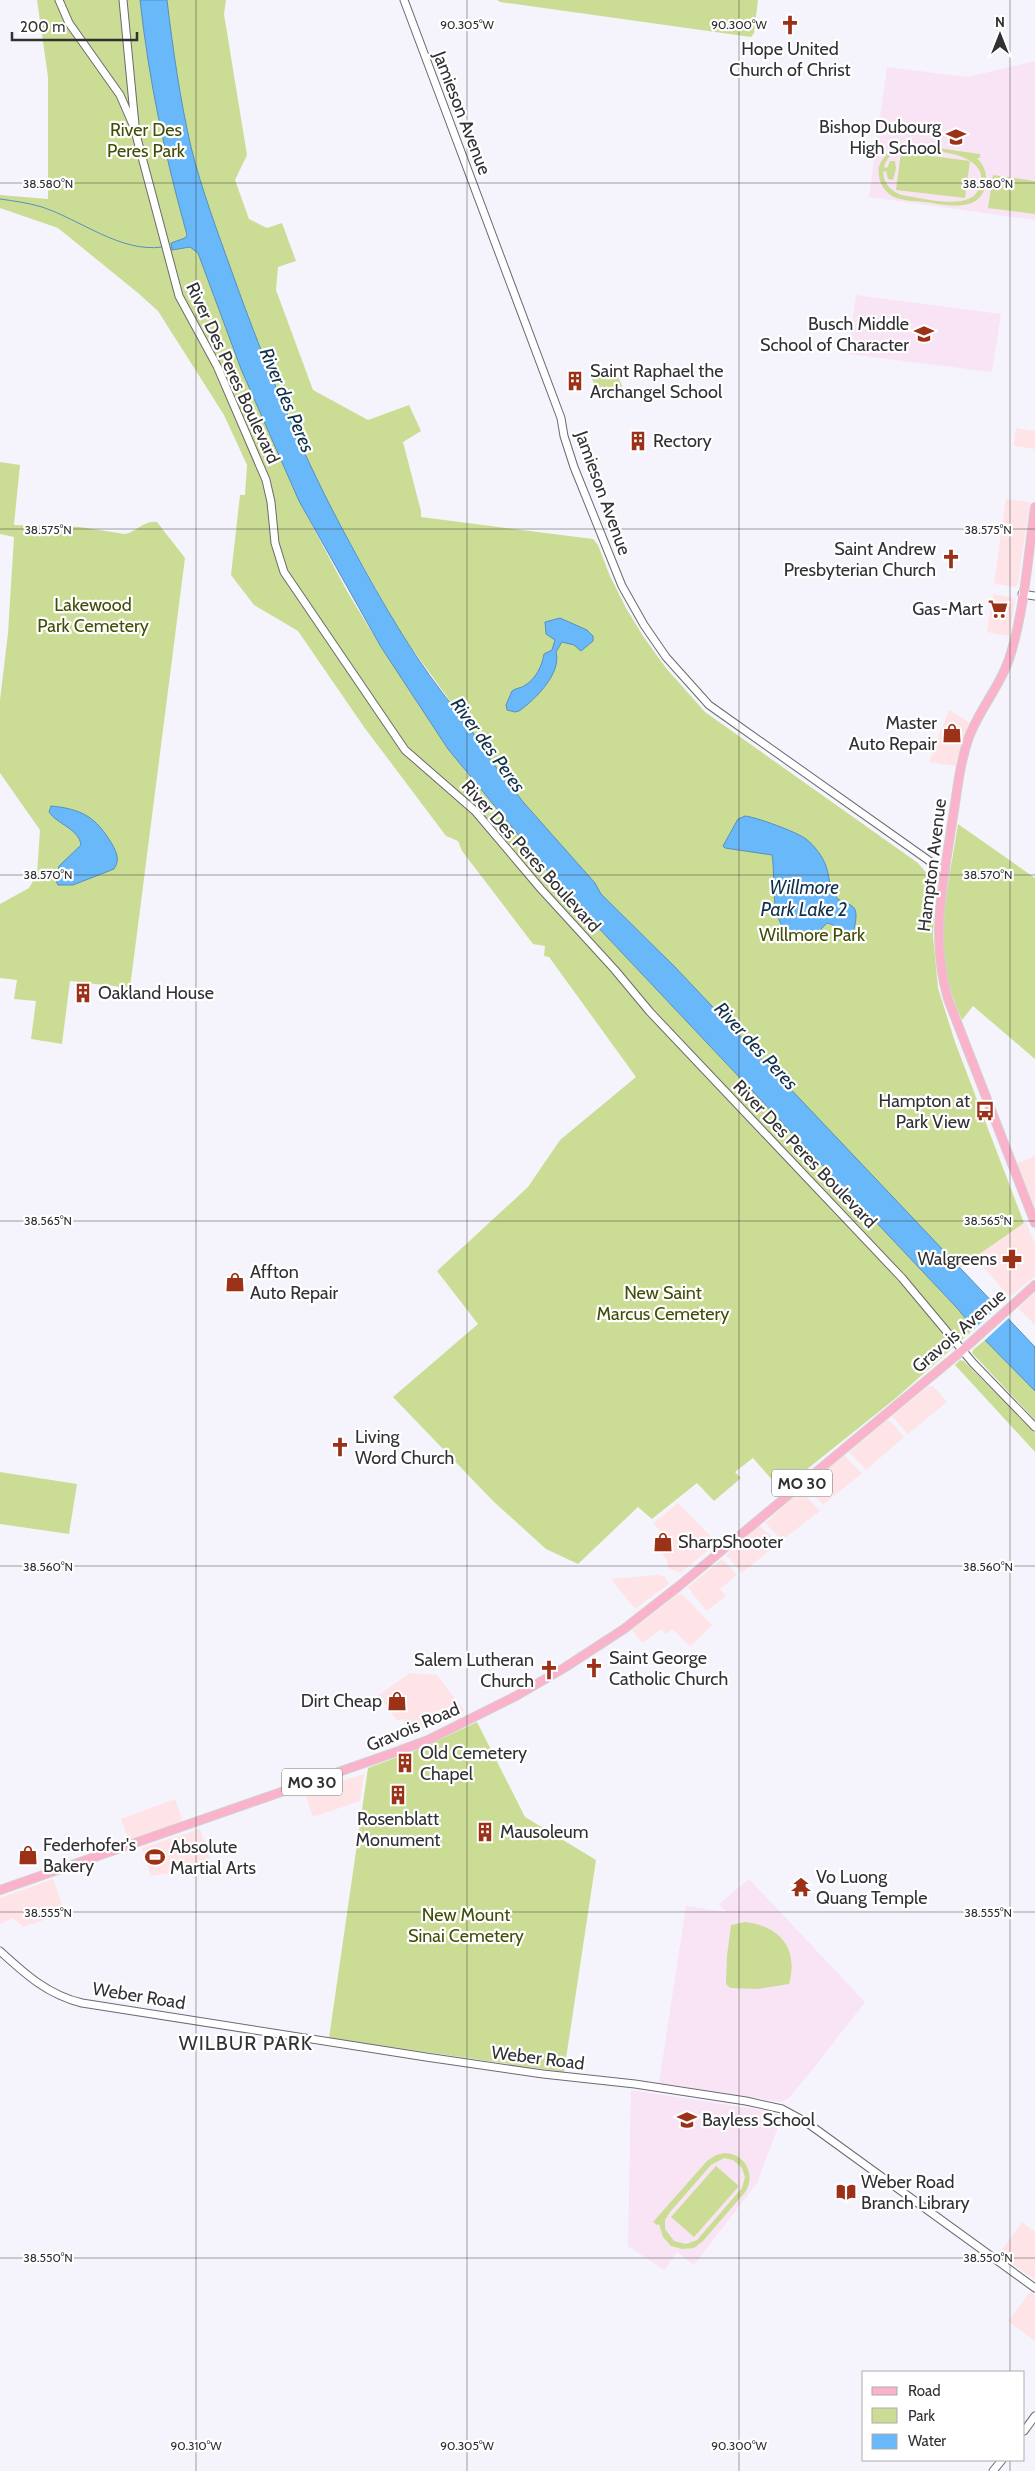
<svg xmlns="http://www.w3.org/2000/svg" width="1035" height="2471" viewBox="0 0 1035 2471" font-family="Cabin,sans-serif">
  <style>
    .commercial { fill: #fee3e7 }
    .education { fill: #f8e4f4 }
    .green { fill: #cbdd94; fill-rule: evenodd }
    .water { fill: #69b8f9; stroke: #588fbe }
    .pier { fill: #f5f4fd }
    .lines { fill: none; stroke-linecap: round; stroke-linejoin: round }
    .stream { stroke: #588fbe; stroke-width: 1 }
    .secondary-casing { stroke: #6b6a72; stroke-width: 9 }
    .primary-casing { stroke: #d2d1d2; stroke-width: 10 }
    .secondary { stroke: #fff; stroke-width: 7 }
    .primary { stroke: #fab3ca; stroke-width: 8 }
    .ticks { fill: none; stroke: #313033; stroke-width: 1; stroke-opacity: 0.45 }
    .labels { text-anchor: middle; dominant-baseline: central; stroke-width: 4.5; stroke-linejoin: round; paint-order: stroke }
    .shield { fill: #fff; stroke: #6f6e70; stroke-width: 1 }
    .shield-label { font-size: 16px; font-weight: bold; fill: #313033 }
    .poi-label { font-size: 18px; fill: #313033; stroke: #fff; text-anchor: start }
    .street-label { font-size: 18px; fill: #313033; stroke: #fff }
    .park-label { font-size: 18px; fill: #424e05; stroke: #fff }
    .water-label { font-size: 19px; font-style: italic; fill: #0f314b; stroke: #fff }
    .quarter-label { font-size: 20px; letter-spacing: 1px; fill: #313033; stroke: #fff }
    .ticks-label { font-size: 12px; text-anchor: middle; fill: #313033; stroke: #fff; stroke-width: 4.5; stroke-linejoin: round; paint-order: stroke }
  </style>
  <rect width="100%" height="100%" fill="#f5f4fd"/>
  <!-- commercial -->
  <path class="commercial" d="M1016,428l19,3v18l-21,-3z
    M1006,499l24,3 -12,81 -2,4 -22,-3z
    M993,594l22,4 -5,38 -23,-4z
    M949,710l20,12 -14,44 -26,-4z
    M1035,1156v51l-18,-44z
    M1026,1222l9,22v32l-25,21 -36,-40z
    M1035,1293v32l-17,-17z
    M929,1386h4l14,16 -39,32 -16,-18z
    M887,1420l3,1 14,16 -38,33 -16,-17v-2z
    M844,1455l18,18 -39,32 -17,-18z
    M801,1491l19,20 -38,29 -17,-17z
    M678,1503l39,40 -37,30 -12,-5 -1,-8 -8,-10 10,-10 -16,-17z
    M759,1525l19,18 -36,30 -16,-18z
    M722,1559l15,16 -17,14 6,7 -20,15 -18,-24z
    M656,1575l8,1 5,8 -34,25 -24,-30z
    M678,1594h4l30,31 -22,22 -17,-18 -7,5 -5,-5 -19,14 -10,-13z
    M410,1673l27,2 27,35 -51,24 -11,-15 -5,2 -18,-26z
    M364,1774l-4,27 -47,16 -8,-24z
    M175,1799l8,23 -54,18 -8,-21z
    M200,1829l11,33 -22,8 -38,6 -9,-28z
    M53,1879l12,34 -42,14 -10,-9 -13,6v-26z
    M1022,2222l13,10v48l-36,-26z
    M1030,2292l5,3v46l-27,-20z"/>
  <!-- education -->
  <path class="education" d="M1035,61v159l-166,-23 18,-130 81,10z
    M856,295l145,19 -9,58 -144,-18z
    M749,1879l116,123 -49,63 -27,33 -7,4 -123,-19 27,-177 40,6 -7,-8z
    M631,2090l130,20 21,6 -25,67 -63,82 -17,-13 -13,18 -36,-24z"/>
  <!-- green -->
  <path class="green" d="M37,0h189l-2,14 23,141 -12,25 14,39 18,9 15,-5 14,38 -18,6 -2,23 37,100 55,30 41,-15 12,26 -18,11 18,69v6l172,22 5,6 12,31 16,32 17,28 23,32 39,44 213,151 11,13 6,17 -2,43 5,52 17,54 69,181 -65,45 -284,-301 -74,-73 -6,-11 -71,-80 -39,-50 -10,-15 -9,-24 -4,3 -4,-5 -58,-80 -71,-127 -30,-4 49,92 33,54 84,124 127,150 365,387 17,21 -78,69 -115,92 -28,-32 -18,14 6,6 -27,23 -17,-18 -45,36 -14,-12 -60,57 -32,-15 -53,-48 -100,-104 85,-73 -41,-53 91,-84 32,-47 76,-63 -87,-120 -5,-1 1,-10 -12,-2 -71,-93 -4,-10 -12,-5 -82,-109 -66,-96 -44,-26 -23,-30 9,-80h5l2,-30 -23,-50 -66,-104 -20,-18 -80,-65 -58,-20v-13l48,4v-122z
    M497,0h261l-4,33 -3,4 -251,-35z
    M894,142l86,12v4h-3c7,7 10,15 9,25 -5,31 -39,22 -61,19 -10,-1 -22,-1 -31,-5 -8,-4 -14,-12 -15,-21 -3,-19 13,-21 15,-34zM907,149c22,2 66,1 74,25 4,43 -56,24 -80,21 -11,-5 -17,-11 -18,-23l3,-1 2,8 5,1 3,-12 -1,-7h-5l-3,7 -3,-1c3,-11 11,-17 23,-18z
    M901,152l69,9 -5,37 -69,-8z
    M993,175l42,6v33l-47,-6z
    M616,370l7,19 -23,10 -8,-20z
    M0,462l20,3 -6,60 66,2 45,7c12,-2 18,-14 32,-12l28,36 -55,430 -60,-7 -8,63 -31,-5 5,-38 -22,-2 3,-19 -17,-2v-74l29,-16 8,-14 3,-44 -40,-57v-73l8,-67 6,-96 -14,-3z
    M958,824l77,54v181l-62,-53 -11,14c-6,-14 -12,-28 -15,-44 -11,-49 4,-103 11,-152z
    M985,1340l50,51v29l-63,-67 1,-3z
    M960,1360l4,1 71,72v19l-80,-87z
    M0,1472l77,12 -8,50 -69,-10z
    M477,1722l48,95 71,43 -32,212 -235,-34 39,-270 54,-20z
    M745,1922c35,4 54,27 44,62l-31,5 -28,-1 -4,-4 1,-28 4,-31z
    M724,2153c20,0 32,20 22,38l-43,50 -9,7 -12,1 -11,-3 -8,-9 -4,-13 -2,1 -4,-3 54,-61 9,-6zM724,2158l9,2 9,8 3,9 -3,11 -45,52 -11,4 -12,-3 -9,-12v-9l5,-8 41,-47z
    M716,2166l23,20 -45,51 -23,-20z"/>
  <!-- water -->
  <path class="water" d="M140,0h27c6,50 13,99 24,147 11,44 27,86 42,128 33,92 70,183 118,270 32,59 66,119 110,171l10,-1 -2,11 16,27 39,50 71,80 6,11 74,73 360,380v44l-61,-62 -17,-21 -365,-387 -40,-45 -104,-127 -67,-102 -82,-146 -58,-132 -43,-116 -8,-6 -18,3 -1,-7 14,-5 2,-3c-22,-79 -38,-153 -47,-235z
    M560,618l27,12 6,6v5l-12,10 -7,-6 -12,-3 -6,10c6,21 -21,48 -37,59l-4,1 -8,-2 -1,-5 6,-14c4,-3 9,-3 12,-5 12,-7 18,-20 20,-32l8,-4 3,-10 -9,-6 -1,-12z
    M51,806c31,3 45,11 61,38 5,9 8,16 2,25l-41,16h-15l-2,-4 3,-15 22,-21c-2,-16 -24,-21 -32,-33z
    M745,816c11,1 52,16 61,23 8,6 17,18 20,27 3,8 3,18 7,26 9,20 31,1 20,41 -9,2 -16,-8 -26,-10l-12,12 -29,-3c-17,-21 -10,-53 -14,-77l-47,-7 -2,-2 15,-27z"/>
  <!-- pier -->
  <path class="pier" d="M1000,1305l11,11 -27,25 -12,-10z"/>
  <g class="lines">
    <!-- stream -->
    <path class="stream" d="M0,199c14,2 29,4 42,8 39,13 79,46 120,40"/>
    <defs>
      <path id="secondary" d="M59,0l10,23 51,72 14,32 45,169 38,70 49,114 5,22 4,41 9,29 121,178 70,61 66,78 74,81 35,42 252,266 71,85 62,64
        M123,0l12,125
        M404,0l157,418 3,18 10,31 48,119 22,39 22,32 43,48 236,167
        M1022,594l13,2
        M0,1951c25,23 48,44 82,52l344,54 117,17 92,10 111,17 36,8 24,13 229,166
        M1024,2431l11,-15
        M993,2471l9,-11"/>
      <path id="primary" d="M1035,507c-7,48 -10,99 -24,146 -9,31 -31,55 -42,84 -10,28 -12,57 -17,86 -9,62 -22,114 -4,176l87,224
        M0,1890l393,-137 35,-13 88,-44 48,-28 60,-39 55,-43 278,-231 78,-70"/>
    </defs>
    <!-- secondary casing -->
    <use href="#secondary" class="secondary-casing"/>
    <!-- primary casing -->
    <use href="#primary" class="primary-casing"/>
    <!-- secondary -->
    <use href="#secondary" class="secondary"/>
    <!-- primary -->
    <use href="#primary" class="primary"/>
  </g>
  <!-- ticks -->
  <path class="ticks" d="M196,0v2471M467,0v2471M739,0v2471M1010,0v2372M0,183h1035M0,529h1035M0,875h1035M0,1221h1035M0,1566h1035M0,1912h1035M0,2258h1035M1010,2460v11"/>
  <!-- icons -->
  <defs>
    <symbol id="church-bare" viewBox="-9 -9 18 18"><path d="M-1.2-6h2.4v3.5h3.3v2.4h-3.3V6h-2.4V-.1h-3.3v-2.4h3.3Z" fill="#9b3218" stroke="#fff" stroke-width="2.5" paint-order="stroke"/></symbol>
    <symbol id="school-bare" viewBox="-9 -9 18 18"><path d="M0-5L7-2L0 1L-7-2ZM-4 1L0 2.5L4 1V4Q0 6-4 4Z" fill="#9b3218" stroke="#fff" stroke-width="2.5" paint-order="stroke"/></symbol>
    <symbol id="building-bare" viewBox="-9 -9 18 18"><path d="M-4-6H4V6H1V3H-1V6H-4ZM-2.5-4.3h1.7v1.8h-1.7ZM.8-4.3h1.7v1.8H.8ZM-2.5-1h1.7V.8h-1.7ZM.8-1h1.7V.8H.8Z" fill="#9b3218" stroke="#fff" stroke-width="2.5" paint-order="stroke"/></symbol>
    <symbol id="supermarket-bare" viewBox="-9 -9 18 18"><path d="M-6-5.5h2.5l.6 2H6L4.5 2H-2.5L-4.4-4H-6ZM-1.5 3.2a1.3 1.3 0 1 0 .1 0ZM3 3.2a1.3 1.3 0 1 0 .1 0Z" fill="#9b3218" stroke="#fff" stroke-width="2.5" paint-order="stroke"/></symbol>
    <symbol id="shop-bare" viewBox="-9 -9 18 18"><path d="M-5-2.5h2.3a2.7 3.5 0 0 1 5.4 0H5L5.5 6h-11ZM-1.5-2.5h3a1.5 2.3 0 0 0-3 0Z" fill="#9b3218" stroke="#fff" stroke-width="2.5" paint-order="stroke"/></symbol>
    <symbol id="bus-bare" viewBox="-9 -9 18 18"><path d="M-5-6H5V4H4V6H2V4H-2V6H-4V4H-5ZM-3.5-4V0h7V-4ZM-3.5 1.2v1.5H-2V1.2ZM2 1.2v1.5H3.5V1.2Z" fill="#9b3218" stroke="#fff" stroke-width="2.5" paint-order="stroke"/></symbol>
    <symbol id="pharmacy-bare" viewBox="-9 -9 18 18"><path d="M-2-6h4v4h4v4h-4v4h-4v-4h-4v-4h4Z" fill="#9b3218" stroke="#fff" stroke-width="2.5" paint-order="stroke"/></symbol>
    <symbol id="stadium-bare" viewBox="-9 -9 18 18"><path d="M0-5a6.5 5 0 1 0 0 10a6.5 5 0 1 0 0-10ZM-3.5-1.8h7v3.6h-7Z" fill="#9b3218" stroke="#fff" stroke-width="2.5" paint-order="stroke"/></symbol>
    <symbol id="temple-bare" viewBox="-9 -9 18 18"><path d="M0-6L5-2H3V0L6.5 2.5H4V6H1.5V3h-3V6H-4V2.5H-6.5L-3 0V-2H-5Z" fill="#9b3218" stroke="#fff" stroke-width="2.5" paint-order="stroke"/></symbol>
    <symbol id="library-bare" viewBox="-9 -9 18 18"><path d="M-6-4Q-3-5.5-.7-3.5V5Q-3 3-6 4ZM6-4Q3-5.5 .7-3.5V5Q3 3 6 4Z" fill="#9b3218" stroke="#fff" stroke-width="2.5" paint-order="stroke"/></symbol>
  </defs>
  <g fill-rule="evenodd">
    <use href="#church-bare" x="776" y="11" width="28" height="28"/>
    <use href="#school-bare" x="942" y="123" width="28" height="28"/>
    <use href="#school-bare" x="910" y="320" width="28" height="28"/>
    <use href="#building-bare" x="561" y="367" width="28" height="28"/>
    <use href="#building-bare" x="624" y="427" width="28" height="28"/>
    <use href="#church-bare" x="937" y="545" width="28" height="28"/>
    <use href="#supermarket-bare" x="984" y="595" width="28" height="28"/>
    <use href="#shop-bare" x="938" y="719" width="28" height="28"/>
    <use href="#building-bare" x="69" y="979" width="28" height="28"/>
    <use href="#bus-bare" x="971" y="1097" width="28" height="28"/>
    <use href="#pharmacy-bare" x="998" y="1245" width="28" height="28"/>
    <use href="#shop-bare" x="221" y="1268" width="28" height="28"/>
    <use href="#church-bare" x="326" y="1433" width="28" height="28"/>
    <use href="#shop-bare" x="649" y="1528" width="28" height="28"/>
    <use href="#church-bare" x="580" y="1654" width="28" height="28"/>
    <use href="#church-bare" x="535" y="1656" width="28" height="28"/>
    <use href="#shop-bare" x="383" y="1687" width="28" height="28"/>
    <use href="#building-bare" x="391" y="1749" width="28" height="28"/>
    <use href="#building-bare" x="384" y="1781" width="28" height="28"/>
    <use href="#building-bare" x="471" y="1818" width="28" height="28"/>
    <use href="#shop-bare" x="14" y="1841" width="28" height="28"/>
    <use href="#stadium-bare" x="141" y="1843" width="28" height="28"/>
    <use href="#temple-bare" x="787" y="1873" width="28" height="28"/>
    <use href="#school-bare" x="673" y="2106" width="28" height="28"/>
    <use href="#library-bare" x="832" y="2178" width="28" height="28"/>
  </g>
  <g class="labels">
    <!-- shield labels -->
    <g class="shield">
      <rect x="772" y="1469.5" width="60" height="27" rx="4"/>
      <rect x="282" y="1768.5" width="60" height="27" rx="4"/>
    </g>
    <g class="shield-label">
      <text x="802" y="1483">MO 30</text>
      <text x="312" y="1782">MO 30</text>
    </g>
    <!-- poi labels -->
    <g class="poi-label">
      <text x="790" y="49" text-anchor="middle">Hope United<tspan x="790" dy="21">Church of Christ</tspan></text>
      <text x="941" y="127" text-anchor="end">Bishop Dubourg<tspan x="941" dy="21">High School</tspan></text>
      <text x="909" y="324" text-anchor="end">Busch Middle<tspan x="909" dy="21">School of Character</tspan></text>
      <text x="590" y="371">Saint Raphael the<tspan x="590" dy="21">Archangel School</tspan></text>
      <text x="653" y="441">Rectory</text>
      <text x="936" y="549" text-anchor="end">Saint Andrew<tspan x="936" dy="21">Presbyterian Church</tspan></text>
      <text x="983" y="609" text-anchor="end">Gas-Mart</text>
      <text x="937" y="723" text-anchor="end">Master<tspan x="937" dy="21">Auto Repair</tspan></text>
      <text x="98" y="993">Oakland House</text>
      <text x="970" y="1101" text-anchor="end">Hampton at<tspan x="970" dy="21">Park View</tspan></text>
      <text x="997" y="1259" text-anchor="end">Walgreens</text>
      <text x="250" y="1272">Affton<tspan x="250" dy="21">Auto Repair</tspan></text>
      <text x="355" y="1437">Living<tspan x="355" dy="21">Word Church</tspan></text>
      <text x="678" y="1542">SharpShooter</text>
      <text x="609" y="1658">Saint George<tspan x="609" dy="21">Catholic Church</tspan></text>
      <text x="534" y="1660" text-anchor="end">Salem Lutheran<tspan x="534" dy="21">Church</tspan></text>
      <text x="382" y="1701" text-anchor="end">Dirt Cheap</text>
      <text x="420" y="1753">Old Cemetery<tspan x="420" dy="21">Chapel</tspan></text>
      <text x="398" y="1819" text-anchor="middle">Rosenblatt<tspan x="398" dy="21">Monument</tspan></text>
      <text x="500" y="1832">Mausoleum</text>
      <text x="43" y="1845">Federhofer's<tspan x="43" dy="21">Bakery</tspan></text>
      <text x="170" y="1847">Absolute<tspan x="170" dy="21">Martial Arts</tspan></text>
      <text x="816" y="1877">Vo Luong<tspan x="816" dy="21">Quang Temple</tspan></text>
      <text x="702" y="2120">Bayless School</text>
      <text x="861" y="2182">Weber Road<tspan x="861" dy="21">Branch Library</tspan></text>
    </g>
    <!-- street labels -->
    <g class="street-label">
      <text transform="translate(462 113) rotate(69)">Jamieson Avenue</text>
      <text transform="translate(233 373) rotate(65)">River Des Peres Boulevard</text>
      <text transform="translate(603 493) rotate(70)">Jamieson Avenue</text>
      <text transform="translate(531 856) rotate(48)">River Des Peres Boulevard</text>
      <text transform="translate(932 865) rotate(-83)">Hampton Avenue</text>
      <text transform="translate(805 1154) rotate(46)">River Des Peres Boulevard</text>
      <text transform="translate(959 1331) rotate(-41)">Gravois Avenue</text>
      <text transform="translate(413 1727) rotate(-23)">Gravois Road</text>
      <text transform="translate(139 1996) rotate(9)">Weber Road</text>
      <text transform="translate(538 2058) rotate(7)">Weber Road</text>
    </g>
    <!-- park labels -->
    <g class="park-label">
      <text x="146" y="130">River Des<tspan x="146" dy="21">Peres Park</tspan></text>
      <text x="93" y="605">Lakewood<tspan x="93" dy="21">Park Cemetery</tspan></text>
      <text x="812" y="935">Willmore Park</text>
      <text x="663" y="1293">New Saint<tspan x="663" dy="21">Marcus Cemetery</tspan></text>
      <text x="466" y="1915">New Mount<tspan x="466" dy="21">Sinai Cemetery</tspan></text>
    </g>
    <!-- water labels -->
    <g class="water-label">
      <text transform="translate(287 400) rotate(67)">River des Peres</text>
      <text transform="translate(488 745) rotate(54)">River des Peres</text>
      <text x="804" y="887">Willmore<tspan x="804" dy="22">Park Lake 2</tspan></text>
      <text transform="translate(756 1046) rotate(47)">River des Peres</text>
    </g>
    <!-- quarter labels -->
    <g class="quarter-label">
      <text x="246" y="2043">WILBUR PARK</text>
    </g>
  </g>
  <g class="ticks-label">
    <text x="467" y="29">90.305°W</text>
    <text x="739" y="29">90.300°W</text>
    <text x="48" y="188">38.580°N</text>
    <text x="988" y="188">38.580°N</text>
    <text x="48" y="534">38.575°N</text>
    <text x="988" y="534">38.575°N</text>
    <text x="48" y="879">38.570°N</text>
    <text x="988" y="879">38.570°N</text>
    <text x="48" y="1225">38.565°N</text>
    <text x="988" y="1225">38.565°N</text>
    <text x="48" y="1571">38.560°N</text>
    <text x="988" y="1571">38.560°N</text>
    <text x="48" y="1917">38.555°N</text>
    <text x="988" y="1917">38.555°N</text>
    <text x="48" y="2262">38.550°N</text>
    <text x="988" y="2262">38.550°N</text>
    <text x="196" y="2450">90.310°W</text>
    <text x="467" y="2450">90.305°W</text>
    <text x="739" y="2450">90.300°W</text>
  </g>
  <!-- legend -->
  <rect x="862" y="2371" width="162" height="90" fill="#ffffff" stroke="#adacad"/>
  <rect x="872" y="2387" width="25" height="8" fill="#fab3ca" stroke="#adacad"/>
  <text x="908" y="2396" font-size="15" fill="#313033">Road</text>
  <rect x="872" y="2408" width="25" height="15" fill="#cbdd94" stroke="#adacad"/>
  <text x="908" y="2421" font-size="15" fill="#313033">Park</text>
  <rect x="872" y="2434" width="25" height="15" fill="#69b8f9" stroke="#adacad"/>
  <text x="908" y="2446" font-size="15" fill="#313033">Water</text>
  <!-- north arrow -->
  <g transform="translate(1000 35)" stroke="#ffffff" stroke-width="4" paint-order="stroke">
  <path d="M0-4L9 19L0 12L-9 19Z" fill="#313033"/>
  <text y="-8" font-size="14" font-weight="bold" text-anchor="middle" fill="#313033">N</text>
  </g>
  <!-- scale -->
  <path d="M12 32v8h125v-8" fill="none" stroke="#313033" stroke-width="2.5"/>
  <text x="20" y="32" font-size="15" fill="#313033" stroke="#ffffff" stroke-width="4" paint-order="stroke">200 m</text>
</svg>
